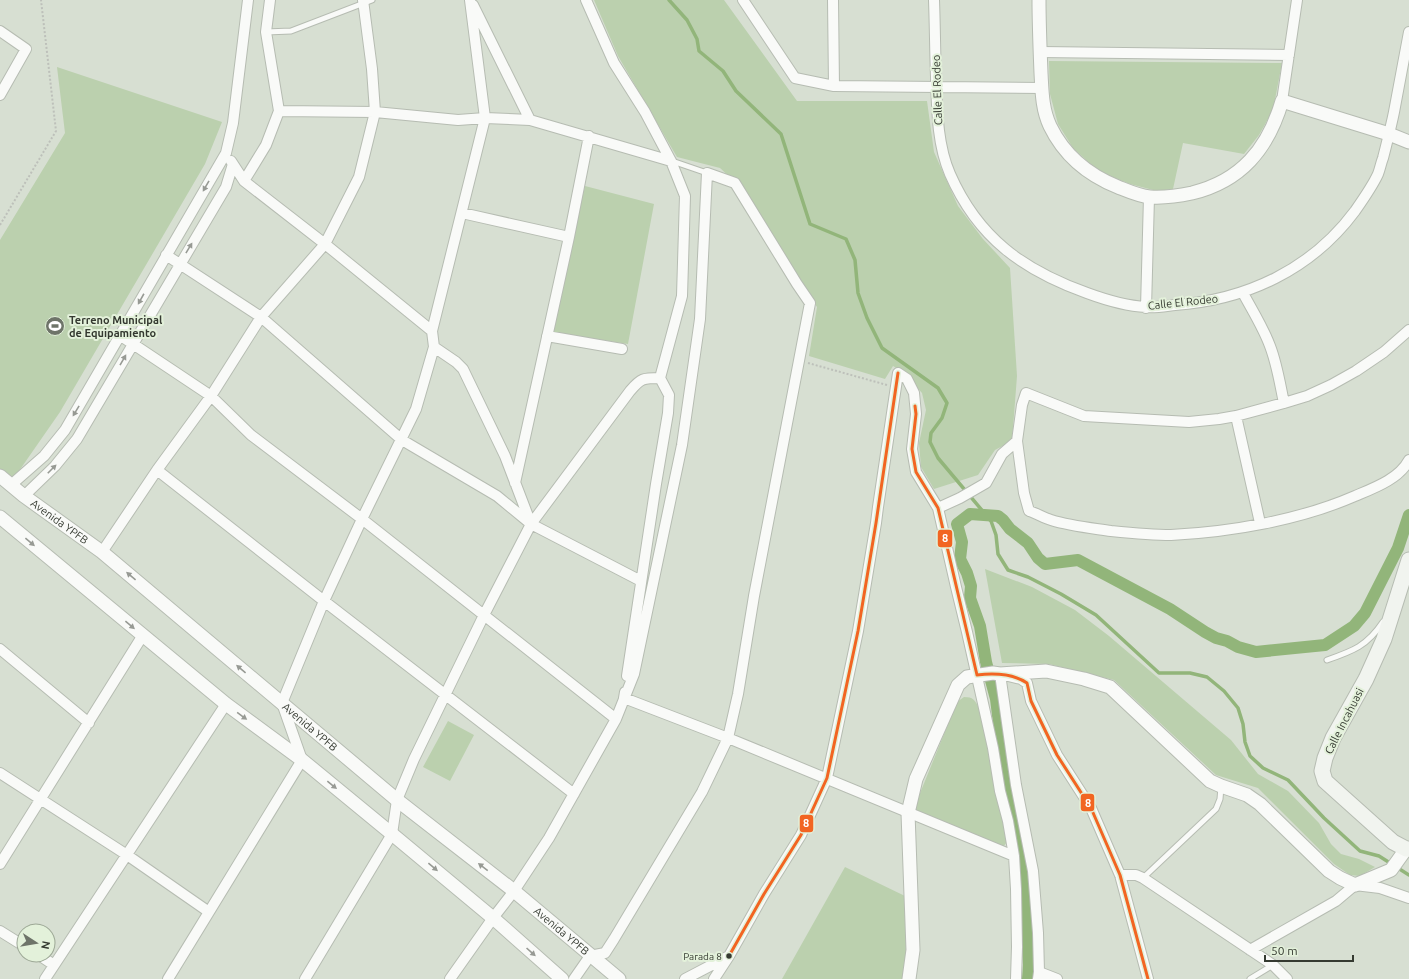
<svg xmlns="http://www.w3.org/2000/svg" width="1409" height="979" viewBox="0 0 1409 979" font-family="Ubuntu,sans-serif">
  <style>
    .green { fill: #bbd0ae }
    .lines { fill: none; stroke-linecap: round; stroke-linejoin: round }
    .stream { stroke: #92b57a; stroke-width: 3.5 }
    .canal { stroke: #92b57a; stroke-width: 12 }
    .service-casing { stroke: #b6bcb2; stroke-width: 7 }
    .minor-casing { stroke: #b6bcb2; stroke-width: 12 }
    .tertiary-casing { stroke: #b6bcb2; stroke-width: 15 }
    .secondary-casing { stroke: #b6bcb2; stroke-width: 17 }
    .path { stroke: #bdc0ba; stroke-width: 2; stroke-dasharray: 2 2; stroke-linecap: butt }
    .service { stroke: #f9faf8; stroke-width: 5 }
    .minor { stroke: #f9faf8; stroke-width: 10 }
    .tertiary { stroke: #f9faf8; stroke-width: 13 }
    .secondary { stroke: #f1f4ef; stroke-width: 15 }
    .bus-1-casing { stroke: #e3f1da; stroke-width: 6 }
    .bus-1 { stroke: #f26522; stroke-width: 3 }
    .oneway { fill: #979a94 }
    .bus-dot { fill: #353a31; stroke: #e3f1da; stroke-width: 1.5 }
    .labels { text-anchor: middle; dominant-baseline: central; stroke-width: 4; stroke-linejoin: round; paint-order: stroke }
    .bus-label { font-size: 10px; fill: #353a31; stroke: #e3f1da; text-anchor: end }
    .street-label { font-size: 11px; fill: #353a31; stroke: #e3f1da }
    .poi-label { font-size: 11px; font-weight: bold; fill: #353a31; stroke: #e3f1da; text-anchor: start }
    .line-badge { stroke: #e3f1da; stroke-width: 1.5 }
    .badge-label { font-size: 11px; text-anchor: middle; font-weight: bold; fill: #fff }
  </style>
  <rect width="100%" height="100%" fill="#d7dfd2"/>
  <!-- green -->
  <path class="green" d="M594,0h130l73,101h130l7,51 24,54 25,33 27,29 7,108 -5,65 -17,9 -17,25 -44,14 -13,-22 -2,-24 7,-33 -4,-17 -19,-21 -10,-6 -8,13 -76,-23 8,-49 -82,-125 -15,-14 -43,-11 -59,-101z
    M1049,61l233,2 -9,47 -14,25 -15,19 -61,-11 -10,46 -16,2 -27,-7 -32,-13 -25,-23 -15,-24 -8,-30z
    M57,67l165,55 -17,42 -145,248 -48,69 -12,-11v-230l65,-107z
    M585,186l69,18 -26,140 -77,-12z
    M985,569l47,18 43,23 34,26 122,104 27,34 30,17 31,32 12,21 10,10 18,5 16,8 -15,9 -10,-1 -16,-11 -76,-76 -42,-13 -102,-95 -65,-16 -47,-1z
    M964,697c9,0 11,3 15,11l28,134 -4,5 -85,-35 -4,-4 43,-106z
    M448,721l26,14 -24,46 -27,-14z
    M845,867l60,29 1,59 -2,24h-122z"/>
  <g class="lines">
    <!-- stream -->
    <path class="stream" d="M669,0l18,20 10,19 2,12 24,20 13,20 45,43 29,90 36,15 9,21 3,33 9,25 15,30 56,40 9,15 -5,15 -11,15 -1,9 8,16 53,63 5,14 2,19 10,16 20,7 33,17 35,21 63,58h31l17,4 17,14 14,17 5,16 2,18 5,14 13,12 25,12 36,38 36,33 19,5 30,19"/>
    <!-- canal -->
    <path class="canal" d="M1028,979l1,-14 -3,-52v-20l-5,-57 -16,-65 -9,-72 -10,-37 -6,-36 -10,-28 1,-12 -4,-13 -7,-14 2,-17 -5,-18 13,-10 28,2 5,4 7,9 18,14 10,15 7,6 33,-4 92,49 35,23 11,6 11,3 11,6 18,5 69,-7 29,-19 11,-13 33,-65 11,-33"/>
    <defs>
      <path id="service" d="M266,32l25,-1 81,-31
        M672,161l35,12
        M1327,660c26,-9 40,-14 56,-38
        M1143,878l73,-69 4,-10 1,-12
        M1250,979l23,-14"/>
      <path id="minor" d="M586,0l28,63 31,49 26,49 14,35 -3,100 -22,82
        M743,0l52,78 39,8 208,2
        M833,0l1,86
        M934,0c1,26 1,51 2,77 1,32 1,67 14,97 28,64 73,96 137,119 19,7 39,13 59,14 9,1 20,-1 29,-2 72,-5 137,-36 180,-94 7,-10 18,-26 23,-37 2,-5 3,-11 5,-16 4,-16 8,-31 11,-46 5,-27 10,-53 15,-80
        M473,5l57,115
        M0,31l26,18 -26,46
        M1040,52l249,3
        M1282,101l15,-101
        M279,111l96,1 83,8 27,-2 45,2 141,41
        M231,161l13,20 81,63 107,87
        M244,181l22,-36 13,-34 -13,-79 4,-32
        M462,213l107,24
        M166,255l95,62 141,123 95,56 34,28 110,57
        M1243,293c9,17 20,34 27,53 7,18 10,38 14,57
        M1146,308l3,-111
        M121,336l90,60 40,39 111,84 254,200
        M547,336l75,13
        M434,347l-2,-16 53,-213 -15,-118
        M1236,416l24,107
        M1017,441l7,52 5,18c7,2 15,7 22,9 19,6 40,8 60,11 20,2 40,4 60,4 60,-3 129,-15 184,-39 19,-8 44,-17 54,-36
        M157,470l167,131 250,193
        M515,483l54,-246 20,-101
        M11,485l33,-29 21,-26 161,-277 7,-30 15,-123
        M24,496l31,-30 22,-27 149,-252 7,-23
        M938,508l22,-10 26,-15 16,-29 15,-13 5,-36 4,-12 58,23 105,6 30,-3 17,-3 48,-13 23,-7 24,-11 25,-14 28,-19 25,-22
        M102,552l55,-82 54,-74 50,-79 64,-73 34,-67 16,-65 -3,-43 -9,-69
        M0,649l89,74
        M625,692l-1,6 104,40 286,118
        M0,773l127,82 82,57
        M0,864l143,-229
        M1120,875h16l7,3 130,87 14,14
        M0,931l24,15
        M1250,950l86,-49 19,-16 25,3 29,10
        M39,955l15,10
        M1039,972l18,7
        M45,979l181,-275
        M168,979l134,-219 -20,-57 42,-102 38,-82 54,-110 18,-62 22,15 7,7 42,87 26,68
        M305,979l87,-145 5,-34 17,-41 70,-144 47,-91 99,-133c11,-13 13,-13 30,-13l9,17 -1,18 -12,71 -29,192
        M450,979l43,-61 21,-27 35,-53 67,-119 18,-45 48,-229 18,-126 7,-146 28,10 62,101 13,19 -56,293 -16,98 -10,44 -26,54 -88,147 -9,14 -15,3 -16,23
        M685,979l42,-22
        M714,979l15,-23 35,-62 37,-59 26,-57 31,-147 18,-108 2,-16 20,-134 9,6 7,14 2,21 -4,35 4,23 22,36 18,79 11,45 26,116 7,43 8,30 6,35 2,33 1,58 -1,32
        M1038,979l1,-7 -1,-39 -5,-62 -17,-86 -16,-111 21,5 6,4 4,18 26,54 34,53 29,67 28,104"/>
      <g id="tertiary">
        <path d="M1039,0c0,24 1,48 2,73 1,18 1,36 9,53 14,29 38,49 68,61 10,4 21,9 32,10 14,1 28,-1 42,-4 49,-12 76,-44 90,-92l107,33 20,8"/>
        <path id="s1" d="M0,476l24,20 78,56 295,248 117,91 105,88"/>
        <path d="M0,517l226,187 76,56 90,74 101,84 69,61"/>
        <path d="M909,979l4,-29 -5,-137 8,-34 42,-94 9,-8 26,-4 7,1 46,-3 38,8 26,8 100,94 11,5 26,9 13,9 69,67 11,7 15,7 36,-15 15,-21"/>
      </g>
      <path id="secondary" d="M1409,560l-25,79 -18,40 -33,59 -8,20 -3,13 3,10 68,61 13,7h3"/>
    </defs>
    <!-- service casing -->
    <use href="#service" class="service-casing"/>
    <!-- minor casing -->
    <use href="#minor" class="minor-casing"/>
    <!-- tertiary casing -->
    <use href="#tertiary" class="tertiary-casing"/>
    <!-- secondary casing -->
    <use href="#secondary" class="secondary-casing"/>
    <!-- path -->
    <path class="path" d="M0,225l56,-94 -15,-131
      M808,363l79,22"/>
    <!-- service -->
    <use href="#service" class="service"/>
    <!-- minor -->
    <use href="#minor" class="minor"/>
    <!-- tertiary -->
    <use href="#tertiary" class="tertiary"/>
    <!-- secondary -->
    <use href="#secondary" class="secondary"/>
    <defs>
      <path id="bus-1" d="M915,406l1,8 -4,35 4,23 22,36 39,167
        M977,675c17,-2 35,-2 50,8l4,18 26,54 34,53 29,67 28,104
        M729,956l35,-62 37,-59 26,-57 31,-147 18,-108 22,-150"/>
    </defs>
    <!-- bus-1 casing -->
    <use href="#bus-1" class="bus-1-casing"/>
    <!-- bus-1 -->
    <use href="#bus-1" class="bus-1"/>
  </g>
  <!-- one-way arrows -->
  <defs><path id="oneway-solid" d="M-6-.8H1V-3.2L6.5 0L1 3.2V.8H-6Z"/></defs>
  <g class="oneway">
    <use href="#oneway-solid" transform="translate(206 186) rotate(120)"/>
    <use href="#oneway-solid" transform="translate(189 248) rotate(-59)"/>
    <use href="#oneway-solid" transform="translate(141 299) rotate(119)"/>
    <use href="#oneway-solid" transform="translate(123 360) rotate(-60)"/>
    <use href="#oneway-solid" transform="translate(76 411) rotate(121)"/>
    <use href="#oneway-solid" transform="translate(52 469) rotate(-45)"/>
    <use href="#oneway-solid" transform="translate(30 542) rotate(40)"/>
    <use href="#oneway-solid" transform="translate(131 576) rotate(-140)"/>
    <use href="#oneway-solid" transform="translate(130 625) rotate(40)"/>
    <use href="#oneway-solid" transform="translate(241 669) rotate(-140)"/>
    <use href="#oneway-solid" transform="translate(242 716) rotate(36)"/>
    <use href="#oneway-solid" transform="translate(332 785) rotate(39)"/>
    <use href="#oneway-solid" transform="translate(433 867) rotate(40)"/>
    <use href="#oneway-solid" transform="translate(483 867) rotate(-142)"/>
    <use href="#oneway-solid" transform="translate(531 952) rotate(42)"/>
  </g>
  <!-- icons -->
  <defs>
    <symbol id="stadium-disc" viewBox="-11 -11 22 22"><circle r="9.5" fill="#6e7469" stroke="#e3f1da"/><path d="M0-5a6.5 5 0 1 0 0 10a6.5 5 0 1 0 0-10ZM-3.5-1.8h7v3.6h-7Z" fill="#fff"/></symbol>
  </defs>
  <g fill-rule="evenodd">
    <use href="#stadium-disc" x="44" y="315" width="22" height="22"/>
  </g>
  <!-- markers -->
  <circle class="bus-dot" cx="729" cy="956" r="3.5"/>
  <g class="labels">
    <!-- bus labels -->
    <g class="bus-label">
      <text x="722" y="956">Parada 8</text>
    </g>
    <!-- street labels -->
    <g class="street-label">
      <text transform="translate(937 90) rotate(-92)">Calle El Rodeo</text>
      <text transform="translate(1183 302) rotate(-6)">Calle El Rodeo</text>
      <text stroke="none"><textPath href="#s1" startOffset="75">Avenida YPFB</textPath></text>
      <text transform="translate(1344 721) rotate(-63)">Calle Incahuasi</text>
      <text stroke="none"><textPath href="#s1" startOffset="399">Avenida YPFB</textPath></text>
      <text stroke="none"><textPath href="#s1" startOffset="723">Avenida YPFB</textPath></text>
    </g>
    <!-- poi labels -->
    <g class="poi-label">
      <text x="69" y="320">Terreno Municipal<tspan x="69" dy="13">de Equipamiento</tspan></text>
    </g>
  </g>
  <g class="line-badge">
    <rect x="937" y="529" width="16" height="19" rx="4" fill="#f26522"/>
    <rect x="1080" y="793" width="15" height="19" rx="4" fill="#f26522"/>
    <rect x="799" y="814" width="15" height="19" rx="4" fill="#f26522"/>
  </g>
  <g class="badge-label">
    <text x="945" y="542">8</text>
    <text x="1088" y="807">8</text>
    <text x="806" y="827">8</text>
  </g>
  <!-- north arrow -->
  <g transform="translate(36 943) rotate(102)"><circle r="19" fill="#e3f1da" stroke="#9da896"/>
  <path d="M0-3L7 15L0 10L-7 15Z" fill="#6e7469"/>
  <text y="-6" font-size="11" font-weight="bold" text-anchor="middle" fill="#353a31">N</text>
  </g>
  <!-- scale -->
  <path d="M1265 955v6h88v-6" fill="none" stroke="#353a31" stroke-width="2"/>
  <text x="1271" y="955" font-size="12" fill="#353a31" stroke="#e3f1da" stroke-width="3" paint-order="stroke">50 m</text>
</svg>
